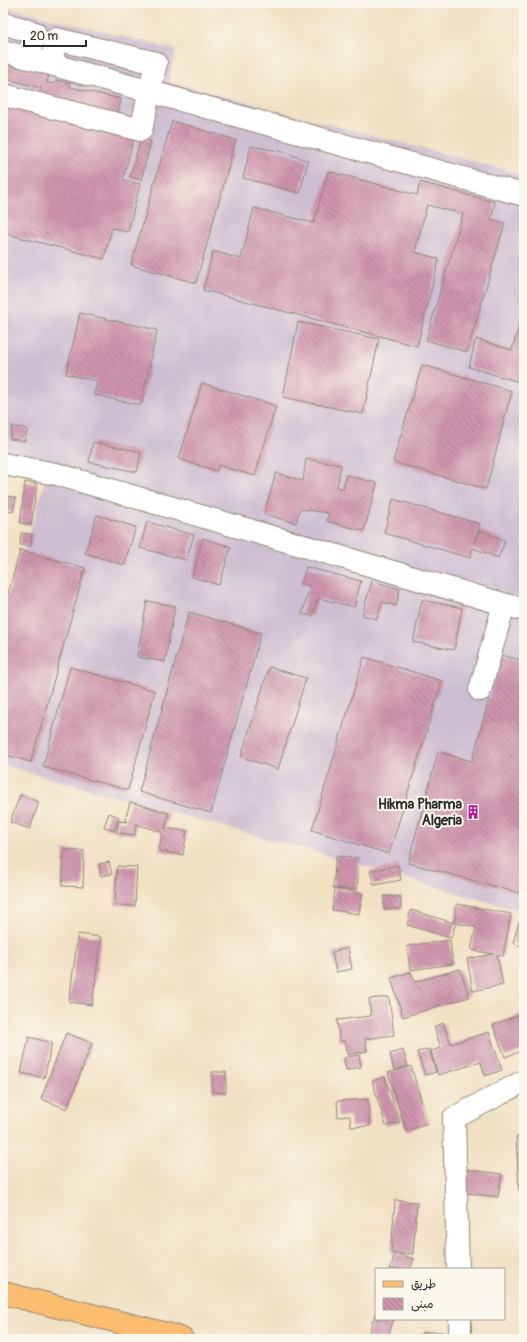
<svg xmlns="http://www.w3.org/2000/svg" width="527" height="1342" viewBox="0 0 527 1342" font-family="Pangolin,'Playpen Sans Arabic',sans-serif">
  <style>
    .industrial { fill: #cebed1 }
    .building { fill: url(#building-back-hatch) }
    .lines { fill: none; stroke-linecap: round; stroke-linejoin: round }
    .minor-casing { stroke: #8e8677; stroke-width: 24 }
    .major-casing { stroke: #8e8677; stroke-width: 24 }
    .minor { stroke: #fff; stroke-width: 22 }
    .major { stroke: #fcbd6f; stroke-width: 22 }
    .labels { text-anchor: middle; dominant-baseline: central; stroke-width: 4; stroke-linejoin: round; paint-order: stroke }
    .poi-label { font-size: 14px; font-weight: bold; fill: #2b2b2b; stroke: #fbf7ec; text-anchor: end }
  </style>
  <defs>
    <pattern id="building-back-hatch" width="6" height="6" patternUnits="userSpaceOnUse"><rect width="6" height="6" fill="#cf94ad"/><path d="M-1 5l2 2M0 0l6 6M5-1l2 2" fill="none" stroke="#a8798d"/></pattern>
  </defs>
  <rect width="100%" height="100%" fill="#fbf7ec"/>
  <filter id="ink" filterUnits="userSpaceOnUse"><feTurbulence type="fractalNoise" baseFrequency=".025" numOctaves="2"/><feDisplacementMap in="SourceGraphic" scale="8" xChannelSelector="R" yChannelSelector="G"/><feConvolveMatrix kernelMatrix="1 2 1 2 8 2 1 2 1" color-interpolation-filters="sRGB"/></filter>
  <filter id="wash" filterUnits="userSpaceOnUse"><feTurbulence type="fractalNoise" baseFrequency=".012" numOctaves="4" result="noise"/><feDisplacementMap in="SourceGraphic" scale="16" xChannelSelector="R" yChannelSelector="G"/><feGaussianBlur stdDeviation="0.9" result="paint"/><feColorMatrix in="noise" values="0 0 0 0 0 0 0 0 0 0 0 0 0 0 0 0 0 1.4 0 .05"/><feComposite in="paint" operator="in"/></filter>
  <g filter="url(#wash)">
    <rect width="100%" height="100%" fill="#f1e1c3"/>
    <!-- industrial -->
    <path class="industrial" d="M3,6l173,44 -8,32 356,93v737l-184,-53 -337,-94v-143l47,-157 -47,-10z"/>
    <g id="blocks">
      <!-- building -->
      <path class="building" d="M3,61l46,13 -2,9 8,1 1,-4 14,3v4l51,12 -3,16 -79,-18 2,-9 -38,-10z
        M3,102l131,34 -11,44 17,4 -12,48 -16,-4 -8,31 -101,-26z
        M172,121l64,19 -40,143 -65,-18z
        M141,138l10,3 -10,39 -11,-3z
        M251,146l33,6 24,9 -8,32 -57,-15z
        M328,171l89,24 3,-13 75,20 -4,17 14,4 -38,129 -41,-12 37,-126 -36,-9 -12,47 24,7 -22,87 -214,-56 10,-39 28,8 13,-51 60,15z
        M524,309v64l-2,-1 -3,10 -50,-15 7,-28 36,11z
        M80,313l77,17 -16,75 -47,-10 3,-14 -31,-7z
        M298,322l81,17 -16,75 -80,-17z
        M422,365l90,26 -26,98 -93,-27z
        M202,383l74,23 -21,70 -37,-11 -1,6 -38,-12z
        M12,426l15,3 -2,12 -15,-2z
        M93,442l48,10 -4,20 -48,-10z
        M306,459l35,6 -4,22 6,2 3,-14 31,8 -13,48 -37,-10 2,-8 -29,-4 -4,14 -32,-9 12,-41 27,8z
        M25,482l12,2 -6,41 -11,-2z
        M3,495l13,3 -3,14 -10,-2z
        M393,499l87,25 -6,19 6,-13 25,11 -7,17 -25,-10 -3,10 -86,-25z
        M97,515l39,12 -12,38 -39,-12z
        M147,522l47,13 -8,25 -46,-12z
        M21,533l11,1 -1,12 -11,-1z
        M203,538l28,9 -12,38 -27,-8z
        M20,550l65,18 -54,194 -28,-8v-141z
        M306,567l55,14 -7,26 -36,-9 -5,18 -11,-2 8,-28 -9,-2z
        M372,581l28,8 -4,17 -14,-4 -5,17 -15,-4z
        M422,600l40,8 -8,42 -41,-8z
        M147,601l28,5 -10,56 -28,-5z
        M189,612l72,21 -50,180 -72,-21z
        M501,655l23,6v229l-1,4 -115,-31 30,-111 34,9z
        M364,657l78,24 -53,173 -77,-24z
        M70,667l85,24 -27,99 -85,-23z
        M269,667l37,11 -28,91 -37,-12z
        M20,795l19,7 -9,27 -20,-7z
        M130,802l39,11 -4,15 22,3 -4,24 -24,-4 3,-19 -26,-8 -1,11 -18,-2 1,-12 10,1 -3,-1z
        M109,813l10,4 -5,14 -10,-4z
        M64,850l20,1 -1,36 -21,-1z
        M336,856l23,2 -2,32 -24,-2z
        M109,862l3,12 -11,2 -2,-12z
        M398,865l3,15 -27,5 -4,-14z
        M117,866l20,1 -2,39 -20,-1z
        M335,889l27,4 -3,21 -27,-4z
        M384,896l17,1v12h-17z
        M457,904l54,10 -8,42 -6,-1 6,30 -30,6 -6,-32 26,-5 -22,-4 5,-23 -20,-4 -5,15 -44,-13 4,-15 43,13z
        M519,922l5,1v24l-11,-4z
        M78,934l23,3 -9,68 -23,-3z
        M450,940l3,24 -43,6 -3,-24z
        M348,948l4,21 -16,3 -4,-20z
        M460,969l9,28 -66,20 -12,-39 20,-6 4,10z
        M389,997l5,38 -29,4 2,12 -19,4 -3,-14h-6l-2,-21 34,-4 -2,-17z
        M524,1013v37l-19,7 -12,-32z
        M443,1023l8,21 38,-12 13,38 -17,6 -4,-14 -43,13 -7,-24 10,-3 -7,-21z
        M66,1033l26,10 -25,66 -26,-10z
        M29,1037l23,6 -8,35 -23,-5z
        M429,1049l7,23 -11,3 -8,-23z
        M403,1050l5,16 -14,4 -4,-16z
        M359,1055l2,12 -15,3 -2,-12z
        M411,1066l17,57 -22,8 -18,-58z
        M212,1072h14v21l-14,-1z
        M385,1077l15,45 -14,4 -14,-45z
        M368,1099l2,27 -19,1 -1,-11 -12,1 -1,-16z
        M516,1137h8v54h-5z
        M455,1168l47,6 -4,23 -46,-6z
        M395,1200l22,2 -4,52 -22,-1z
        M395,1253l19,6 -4,10h-20z
        M376,1311v8h18l-7,20 -20,-1z
        M422,1332h21l-1,7h-20z"/>
    </g>
  </g>
  <g filter="url(#ink)">
    <use href="#blocks" fill-opacity="0" stroke="#8e8677" stroke-width="1"/>
    <g class="lines">
      <defs>
        <path id="minor" d="M3,23l32,10 -7,25
          M3,51l521,144
          M3,95l138,35 15,-67 -100,-24 -5,25
          M3,464l53,10 468,136
          M480,690l24,-86
          M458,1269l-4,-151 70,-37
          M460,1319v20"/>
        <path id="major" d="M3,1293l164,41 15,5"/>
      </defs>
      <!-- minor casing -->
      <use href="#minor" class="minor-casing"/>
      <!-- major casing -->
      <use href="#major" class="major-casing"/>
      <!-- minor -->
      <use href="#minor" class="minor"/>
      <!-- major -->
      <use href="#major" class="major"/>
    </g>
  </g>
  <!-- icons -->
  <defs>
    <symbol id="building-bare" viewBox="-9 -9 18 18"><path d="M-4-6H4V6H1V3H-1V6H-4ZM-2.5-4.3h1.7v1.8h-1.7ZM.8-4.3h1.7v1.8H.8ZM-2.5-1h1.7V.8h-1.7ZM.8-1h1.7V.8H.8Z" fill="#b5179e" stroke="#fbf7ec" stroke-width="2.5" paint-order="stroke"/></symbol>
  </defs>
  <g fill-rule="evenodd">
    <use href="#building-bare" x="463" y="802" width="20" height="20"/>
  </g>
  <g class="labels">
    <!-- poi labels -->
    <g class="poi-label">
      <text x="462" y="804">Hikma Pharma<tspan x="462" dy="16">Algeria</tspan></text>
    </g>
  </g>
  <!-- margin -->
  <rect width="527" height="1342" fill="none" stroke="#fbf7ec" stroke-width="16"/>
  <!-- legend -->
  <rect x="375" y="1268" width="130" height="52" fill="#fbf7ec" stroke="#a8a59f"/>
  <rect x="383" y="1281" width="20" height="6" fill="#fcbd6f" stroke="#a8a59f"/>
  <text x="411" y="1288" font-size="12" fill="#2b2b2b">طريق</text>
  <rect x="383" y="1298" width="20" height="12" fill="url(#building-back-hatch)" stroke="#a8a59f"/>
  <text x="411" y="1308" font-size="12" fill="#2b2b2b">مبنى</text>
  <!-- scale -->
  <path d="M24 40v6h62v-6" fill="none" stroke="#2b2b2b" stroke-width="2"/>
  <text x="30" y="40" font-size="12" fill="#2b2b2b" stroke="#fbf7ec" stroke-width="3" paint-order="stroke">20 m</text>
</svg>
